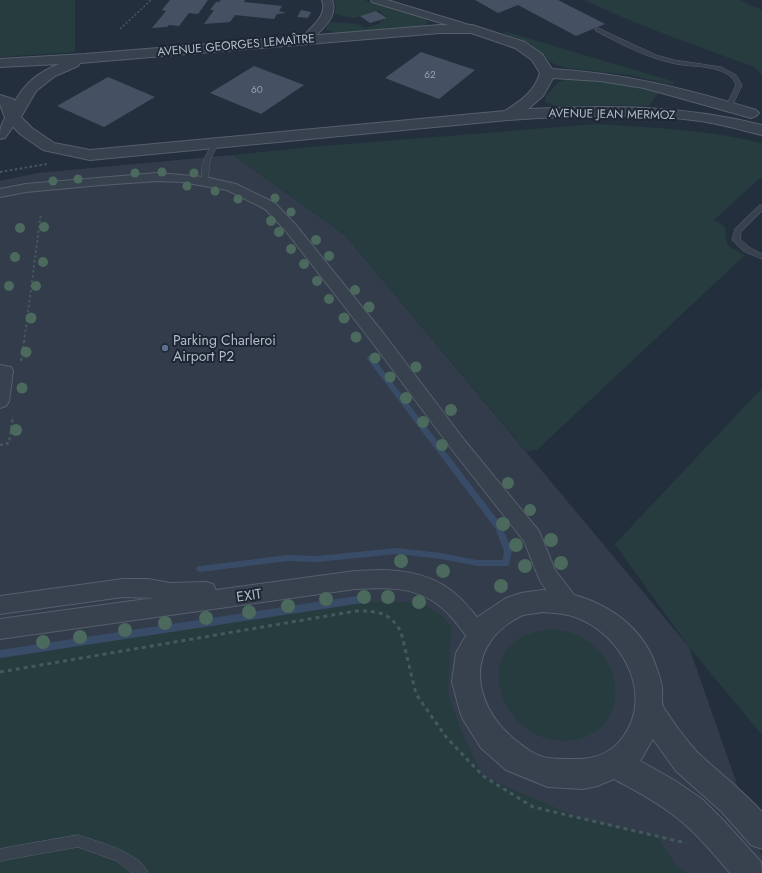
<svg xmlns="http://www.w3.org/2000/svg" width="762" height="873" viewBox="0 0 762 873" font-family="Jost,sans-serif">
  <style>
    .airport { fill: #323c4b }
    .green { fill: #263c3f }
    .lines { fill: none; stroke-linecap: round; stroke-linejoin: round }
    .stream { fill: #394c67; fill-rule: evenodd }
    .building { fill: #455162 }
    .service-casing { stroke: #565f6c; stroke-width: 1 }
    .minor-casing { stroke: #565f6c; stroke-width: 2 }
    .tertiary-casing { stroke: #565f6c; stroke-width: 2 }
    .path-far3 { stroke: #44595c; stroke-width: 1.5; stroke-dasharray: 2 2; stroke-linecap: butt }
    .path-far2 { stroke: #44595c; stroke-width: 2; stroke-dasharray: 2.5 2.5; stroke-linecap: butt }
    .path-far1 { stroke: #44595c; stroke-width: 2.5; stroke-dasharray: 3 3; stroke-linecap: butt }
    .path { stroke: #44595c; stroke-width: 3; stroke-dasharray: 4 4; stroke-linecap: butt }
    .service { fill: #38414e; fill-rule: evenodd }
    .minor { fill: #38414e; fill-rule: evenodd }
    .tertiary { fill: #38414e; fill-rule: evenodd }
    .tree { fill: #4b6a5d }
    .service-dot { fill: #5c6f8a; stroke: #1d2633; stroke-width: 1.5 }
    .labels { text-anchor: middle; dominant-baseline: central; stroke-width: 4; stroke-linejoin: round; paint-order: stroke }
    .far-number-label { font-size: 10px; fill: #98a1af }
    .far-street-label { font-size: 12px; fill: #b4bcc9; stroke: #1d2633 }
    .poi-label { font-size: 14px; fill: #b4bcc9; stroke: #1d2633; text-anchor: start }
    .street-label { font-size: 14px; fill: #b4bcc9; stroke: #1d2633 }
  </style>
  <rect width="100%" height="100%" fill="#242f3e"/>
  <!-- airport -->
  <path class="airport" d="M233,155l112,80 344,412 73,209v17h-762v-692l37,-8z"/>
  <!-- green -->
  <path class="green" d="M0,0h75v52l-75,5z
    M334,0h30l60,18 3,2 1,3 -3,2 -4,1 -85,7 -10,-4 4,-7 28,2 7,4 16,-5 -2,-2 9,-3 -10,-8 -23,8 -13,-2v-1l-7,-1 1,-7z
    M584,0h156l22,10v65l-8,-8c-57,-21 -115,-41 -170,-67z
    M507,32l168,50 -2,3 -44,-10 -61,-7 -11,-3 -7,-3 -20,-19 -26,-10z
    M572,78l16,1 72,12 -11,15 -31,-1 -63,1 -10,-4 1,-6 12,-14z
    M595,124c57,3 112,6 167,19v35l-3,1 -45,41 11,7c1,21 2,19 20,28l-208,195 -11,1 -181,-216 -112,-80 78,-8z
    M762,388v347l-73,-88 -74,-103z
    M344,602h75l24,15 8,10 -3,67 13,37 22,45 95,42 79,18 17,27 11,10h-685v-214z
    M552,629c16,2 30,6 42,17 32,27 29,83 -16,93 -74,17 -121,-102 -26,-110z"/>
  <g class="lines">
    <!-- stream -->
    <path class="stream" d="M368,356h4l129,168 11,27 -3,14 -3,1h-29l-36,-7 -44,-5 -80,8 -30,-1 -87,11 -3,-1 -1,-2 1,-2 3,-1 87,-11 30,1 80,-8 44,5 36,7h26l1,-9 -9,-23 -127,-168 -1,-2z
      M363,595l3,1 1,3 -1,3 -3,1 -363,55v-8z"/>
  </g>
  <!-- building -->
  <path class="building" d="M170,0h38l-10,14 -9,-1 -10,13 -10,-1 -2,2 -15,1 14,-17 -4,-1z
    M221,0h24l-1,2 38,4 -3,5 7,2 -9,1 -3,5 -39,-4 -5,7 -26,2 10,-14h-4l6,-8h3z
    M475,0h83l47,24 -29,12 -58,-31 -20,8z
    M301,10l10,2 -3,6 -11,-1z
    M376,11l11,7 -17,5 -10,-7z
    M421,52l54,18 -36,29 -54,-21z
    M254,66l50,19 -43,29 -51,-21z
    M108,77l47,20 -51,30 -47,-21z"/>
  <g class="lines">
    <defs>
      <path id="service" d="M598,28l58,27 18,5 47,7 15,8 6,10 -10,21 -3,2 -3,-2 10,-21c-3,-9 -10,-12 -18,-15 -15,-5 -31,-3 -46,-7 -27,-6 -51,-19 -76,-32l-1,-1z
        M216,141l3,2 -9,17 -2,21 -1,1h-4c-5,-14 3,-29 11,-40z
        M760,205h2v6l-21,21 -1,7 9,8 13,7v5l-19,-8 -11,-11 3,-11z
        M78,835c20,7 62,17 70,38h-16l-15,-12 -39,-14 -73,13 -5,2v-13l4,-1z"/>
      <path id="minor" d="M322,0h10c7,17 -12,31 -22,41h-8l-2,-2 2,-2c10,-10 26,-22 20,-37z
        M371,0h16l89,27 2,2 -6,3 -4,-1 -96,-29z
        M13,114l4,1 2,3 -14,20 -5,1c0,-10 1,-22 13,-25z
        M157,173l48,4 31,7 39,19 20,21 89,110 81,107 74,90 16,39 20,26 3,7 -3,7 -7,2 -7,-2 -21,-29 -16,-40 -71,-90 -81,-109 -87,-112 -20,-21 -38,-19 -45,-8 -25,-1 -56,4 -75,7 -26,5v-8l26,-5z
        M0,365l11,2 2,4 -4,30 -3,5 -6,2z
        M382,570c38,1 65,10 89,40 7,8 13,16 18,25l-3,7 -8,3c-11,-5 -17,-17 -25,-26 -28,-33 -58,-32 -98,-30l-355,50v-20l154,-21 -31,-1 -123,17v-18l123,-17h25l22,4 36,-1 7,2 3,6 139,-19z"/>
      <path id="tertiary" d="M440,25h32l53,17 17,12 10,15c71,4 136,20 204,41l3,3 -3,3 -5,2 -107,-30 -44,-7 -47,-3 -10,18 -15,13c81,-4 155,-4 234,16v10c-21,-5 -41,-11 -62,-14 -64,-9 -128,-5 -192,-1l-418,40 -47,-10 -23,-16 -15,-16 -5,-14v-9l13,4 2,2c12,-20 23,-28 44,-37l-59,3v-8l85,-5zM440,33h31l44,15 17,12 8,13c-6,19 -18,27 -35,38l-415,39 -36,-7 -22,-15 -11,-11 15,-26 19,-15 23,-10 2,-3z
        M542,590c51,3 99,29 115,79 2,6 4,12 5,18 1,7 -2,16 2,21 9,14 22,32 33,44 21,20 45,38 65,60v37l-11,-4 -29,-33 -46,-41 -23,-32 -13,22 34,19 28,19 23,23 36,40 1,11h-32c-18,-21 -36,-43 -58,-59 -18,-14 -38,-24 -58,-35l-17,7 -14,3 -35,-2 -42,-17 -25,-22 -17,-27 -4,-9 -8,-30 4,-29 20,-35 30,-20 15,-5zM542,612c11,1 23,1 33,5 46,16 80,77 48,120 -12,17 -31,23 -51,22 -7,0 -16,0 -24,-1 -13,-2 -24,-11 -34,-19 -44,-37 -49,-95 7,-123 6,-3 15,-2 21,-4z"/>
    </defs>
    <!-- service casing -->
    <use href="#service" class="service-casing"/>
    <!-- minor casing -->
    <use href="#minor" class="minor-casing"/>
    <!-- tertiary casing -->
    <use href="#tertiary" class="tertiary-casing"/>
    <!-- path-far3 -->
    <path class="path-far3" d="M120,29l31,-29"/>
    <!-- path-far2 -->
    <path class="path-far2" d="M0,172l47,-8
      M24,342l17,-129"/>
    <!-- path-far1 -->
    <path class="path-far1" d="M21,361l3,-20
      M0,445l9,-2 4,-27"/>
    <!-- path -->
    <path class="path" d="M0,672l356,-61c21,0 34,1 45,21l15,62 30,43 37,39 50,31 153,36"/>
    <!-- service -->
    <use href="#service" class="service"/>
    <!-- minor -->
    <use href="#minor" class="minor"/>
    <!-- tertiary -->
    <use href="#tertiary" class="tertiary"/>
  </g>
  <!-- trees -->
  <g class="tree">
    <circle cx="162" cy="172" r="4.5"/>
    <circle cx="135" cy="173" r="4.5"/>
    <circle cx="194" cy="173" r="4.5"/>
    <circle cx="78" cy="179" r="4.5"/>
    <circle cx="53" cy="181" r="4.5"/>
    <circle cx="187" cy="186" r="4.5"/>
    <circle cx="215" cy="191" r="4.5"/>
    <circle cx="275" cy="198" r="4.5"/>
    <circle cx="238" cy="199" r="4.5"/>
    <circle cx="291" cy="212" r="4.5"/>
    <circle cx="271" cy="221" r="5"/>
    <circle cx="44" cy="227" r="5"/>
    <circle cx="20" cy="228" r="5"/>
    <circle cx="279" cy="232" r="5"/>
    <circle cx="316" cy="240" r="5"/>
    <circle cx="291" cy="249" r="5"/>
    <circle cx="329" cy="256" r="5"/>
    <circle cx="15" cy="257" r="5"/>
    <circle cx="43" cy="262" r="5"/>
    <circle cx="304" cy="264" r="5"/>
    <circle cx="317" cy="281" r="5"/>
    <circle cx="9" cy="286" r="5"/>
    <circle cx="36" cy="286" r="5"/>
    <circle cx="355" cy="290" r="5"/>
    <circle cx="329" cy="299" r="5"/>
    <circle cx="369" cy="307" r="5.5"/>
    <circle cx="31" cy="318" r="5.5"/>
    <circle cx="344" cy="318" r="5.5"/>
    <circle cx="356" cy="337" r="5.5"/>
    <circle cx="26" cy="352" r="5.5"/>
    <circle cx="375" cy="358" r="5.5"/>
    <circle cx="416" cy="367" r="5.5"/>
    <circle cx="390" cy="377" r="5.5"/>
    <circle cx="22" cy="388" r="5.5"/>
    <circle cx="406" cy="398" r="6"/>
    <circle cx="451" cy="410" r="6"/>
    <circle cx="423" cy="422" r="6"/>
    <circle cx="16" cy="430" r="6"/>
    <circle cx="442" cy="445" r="6"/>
    <circle cx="508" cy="483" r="6"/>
    <circle cx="530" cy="510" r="6"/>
    <circle cx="503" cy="524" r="7"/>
    <circle cx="551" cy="540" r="7"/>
    <circle cx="516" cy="545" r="7"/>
    <circle cx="401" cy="561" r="7"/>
    <circle cx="561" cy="563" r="7"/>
    <circle cx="525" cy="566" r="7"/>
    <circle cx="443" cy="571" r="7"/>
    <circle cx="501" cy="586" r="7"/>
    <circle cx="364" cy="597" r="7"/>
    <circle cx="388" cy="597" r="7"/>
    <circle cx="326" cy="599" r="7"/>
    <circle cx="419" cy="602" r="7"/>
    <circle cx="288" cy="606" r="7"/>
    <circle cx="249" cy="612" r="7"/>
    <circle cx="206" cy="618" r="7"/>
    <circle cx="165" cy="623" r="7"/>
    <circle cx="125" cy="630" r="7"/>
    <circle cx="80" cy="637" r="7"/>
    <circle cx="43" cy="642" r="7"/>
  </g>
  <!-- markers -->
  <circle class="service-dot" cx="165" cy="348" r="4"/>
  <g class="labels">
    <!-- far-number labels -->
    <g class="far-number-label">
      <text x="430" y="74">62</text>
      <text x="257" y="89">60</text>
    </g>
    <!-- far-street labels -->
    <g class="far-street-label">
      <text transform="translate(236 45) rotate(-5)">AVENUE GEORGES LEMAÎTRE</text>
      <text transform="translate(612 114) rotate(1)">AVENUE JEAN MERMOZ</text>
    </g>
    <!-- poi labels -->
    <g class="poi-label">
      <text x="173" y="340">Parking Charleroi<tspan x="173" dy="16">Airport P2</tspan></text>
    </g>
    <!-- street labels -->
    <g class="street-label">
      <text transform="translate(249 595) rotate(-8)">EXIT</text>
    </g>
  </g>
</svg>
